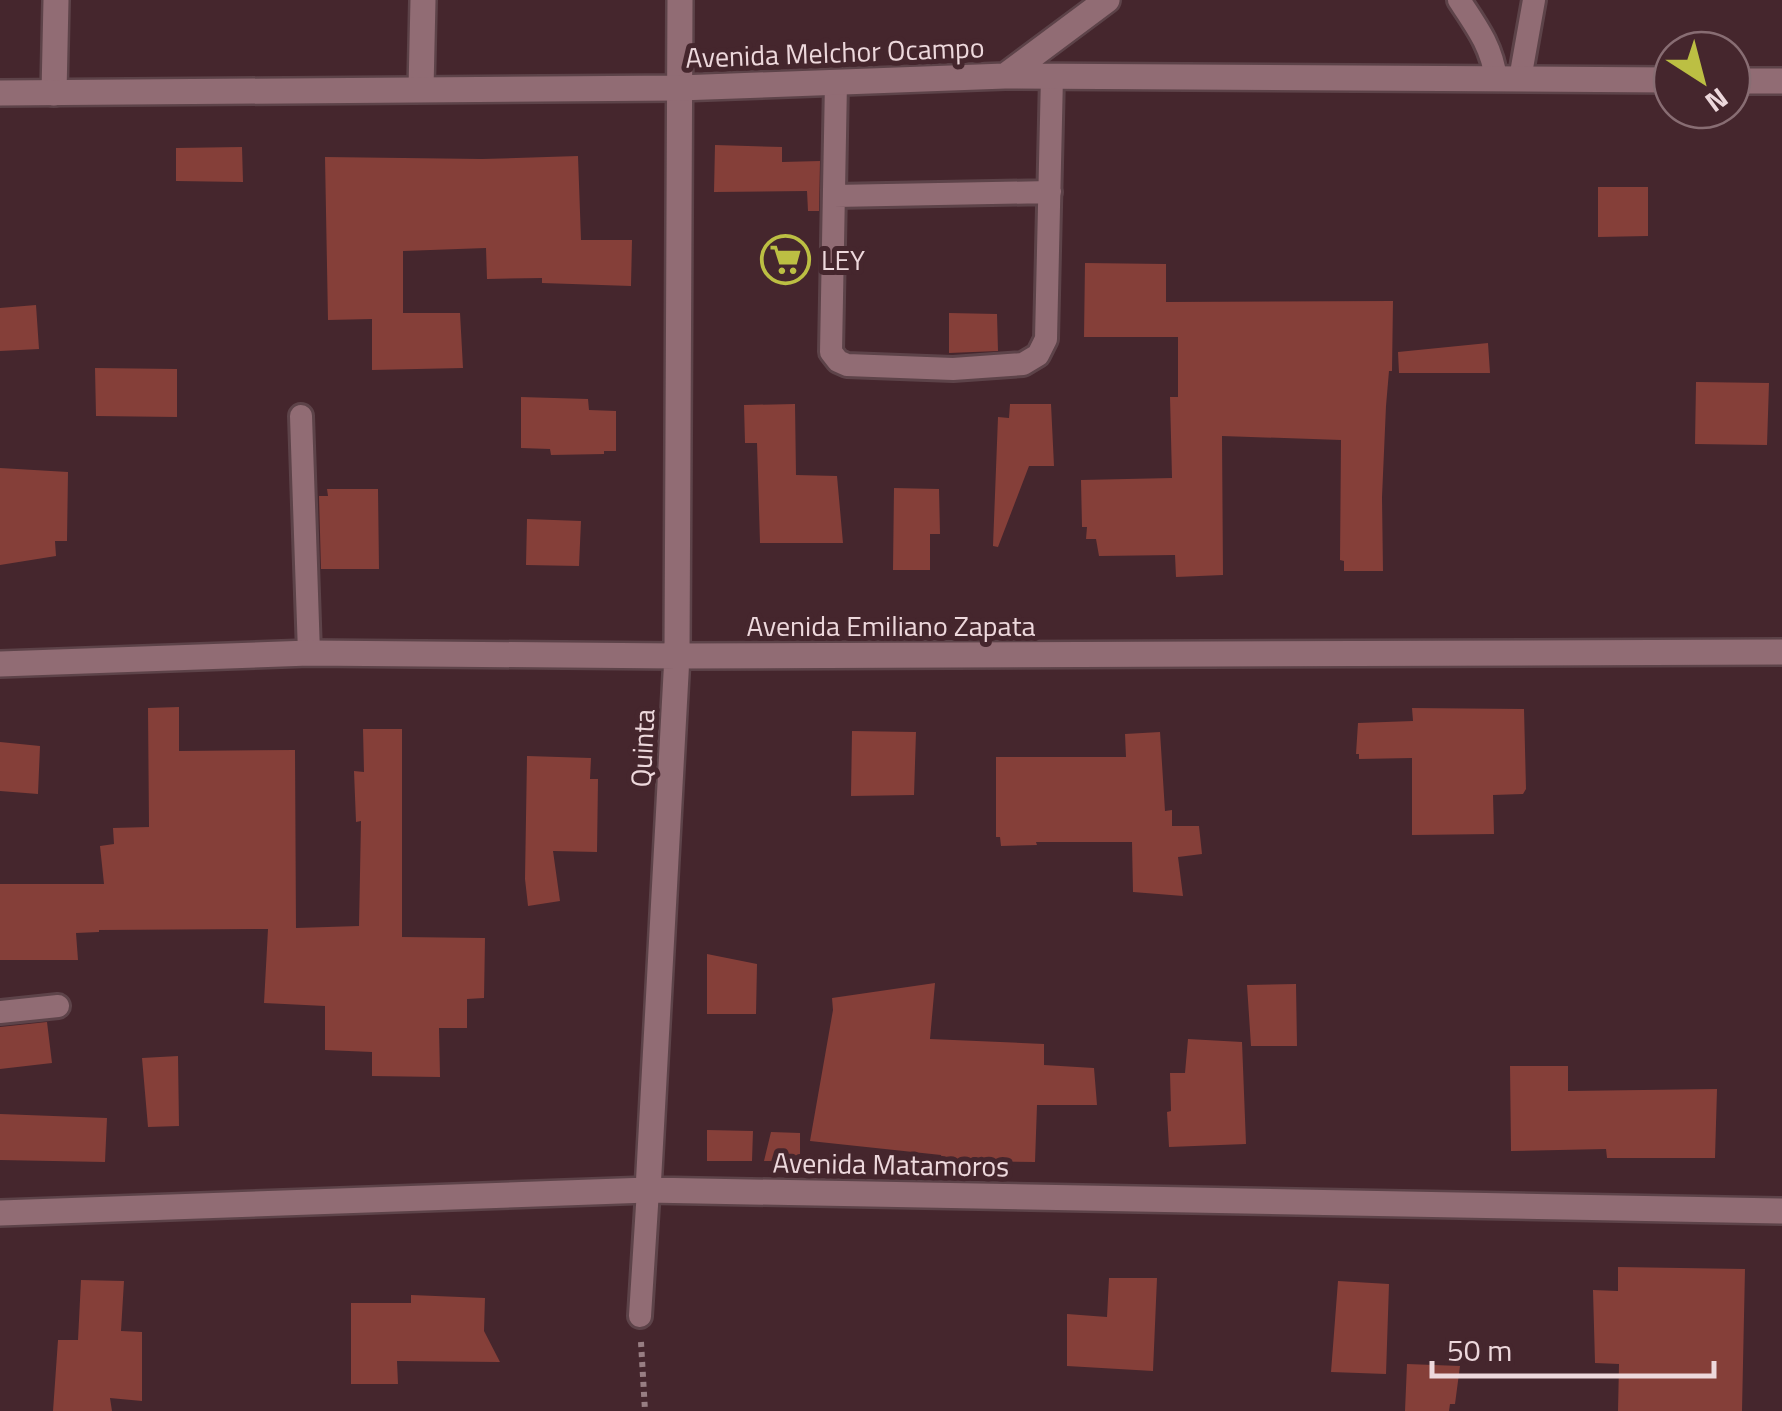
<svg xmlns="http://www.w3.org/2000/svg" width="1782" height="1411" viewBox="0 0 1782 1411" font-family="'Titillium Web',sans-serif">
  <style>
    .building { fill: #853f39 }
    .lines { fill: none; stroke-linecap: round; stroke-linejoin: round }
    .lane-casing { stroke: #5d4349; stroke-width: 28 }
    .street-casing { stroke: #5d4349; stroke-width: 30 }
    .secondary-casing { stroke: #5d4349; stroke-width: 30 }
    .path { stroke: #987e83; stroke-width: 6; stroke-dasharray: 5 5; stroke-linecap: butt }
    .lane { stroke: #916c74; stroke-width: 22 }
    .street { stroke: #916c74; stroke-width: 25 }
    .secondary { stroke: #916c74; stroke-width: 25 }
    .labels { text-anchor: middle; dominant-baseline: central; stroke-width: 10; stroke-linejoin: round; paint-order: stroke }
    .street-label { font-size: 28px; fill: #edd8dc; stroke: #45262d }
    .poi-label { font-size: 28px; fill: #edd8dc; stroke: #45262d; text-anchor: start }
  </style>
  <rect width="100%" height="100%" fill="#45262d"/>
  <!-- building -->
  <path class="building" d="M715,145l67,2v15l38,-1 -1,50h-11l-1,-20 -93,1z
    M242,147l1,35 -67,-1v-33z
    M578,156l3,84h51l-1,46 -89,-3v-5l-55,1 -1,-31 -83,3v62h57l3,55 -91,2v-51l-44,1 -3,-163 157,2z
    M1598,187h50v49l-50,1z
    M1085,263l81,1v38l227,-1 -1,70h-3l-3,35 -4,91 1,74h-39v-10l-4,-1 1,-120 -119,-4 1,139 -47,2 -1,-22 -76,1 -3,-17h-10l1,-12h-5l-1,-47 91,-2 -2,-81h8v-60h-94z
    M36,305l3,44 -39,2v-43z
    M949,313l48,1 1,37 -49,2z
    M1488,343l2,30h-91l-1,-21z
    M95,368l82,1v48l-81,-1z
    M1696,382l73,1 -2,62 -72,-1z
    M521,397l67,2 1,11 27,1v40h-12v3l-53,1 -1,-6 -29,-1z
    M795,404l1,71 41,1 6,67h-83l-3,-100h-12l-1,-38z
    M1010,404h41l3,62h-25l-31,81 -5,-1 5,-129 11,1z
    M0,468l68,4 -1,69h-12l1,15 -56,9z
    M894,488l45,1 1,45h-10v36h-37z
    M327,489h51l1,80h-58l-2,-73h9z
    M527,519l54,2 -2,45 -53,-1z
    M179,707v44l116,-1 1,178 63,-2 2,-105 -5,1 -2,-51 10,1 -1,-43h39v208l83,1 -1,60 -17,1v29h-28l1,49 -68,-1v-24l-47,-2v-44l-61,-3 4,-74 -169,1v2l-23,1 2,27h-78v-76h104l-4,-38 14,-2 -1,-16 36,-1 -1,-119z
    M1412,708l112,1 2,80 -3,5 -30,1 1,39 -82,1v-77l-53,1v-5h-3l2,-31 55,-2z
    M852,731l64,1 -2,63 -63,1z
    M1160,732l5,79 7,-1v16h27l3,28 -24,3 5,39 -50,-4 -1,-50h-96l1,3 -36,1 -1,-9h-4v-80h130l-1,-23z
    M0,742l40,4 -2,48 -38,-3z
    M527,756l64,2 -1,21h8l-1,73 -44,-1 7,50 -32,5 -3,-27z
    M707,954l50,10 -1,50h-49z
    M935,983l-5,56 114,5v21l50,3 3,37h-60l-2,57 -81,-1 -1,-3h-11l-1,-3 -131,-14 23,-131 -1,-12z
    M1296,984l1,62h-46l-4,-61z
    M47,1022l5,41 -52,6v-42z
    M1188,1039l54,3 4,102 -77,3 -2,-35 4,-1 -1,-38h15z
    M178,1056l1,70 -31,1 -6,-69z
    M1510,1066h58v25l149,-2 -2,69h-108l-1,-9 -95,2z
    M0,1114l107,4 -2,44 -105,-2z
    M707,1130l46,1 -1,30h-45z
    M771,1132l29,1v28h-36z
    M1618,1267l127,2 -3,142h-124l1,-47 -24,-1 -2,-73 25,1z
    M1109,1278h48l-4,93 -86,-5v-52l40,3z
    M81,1280l43,1 -3,50 21,1v69l-32,-3 2,13h-59l5,-71h20z
    M1338,1281l51,3 -3,90 -55,-2z
    M411,1295l74,3 -1,33 16,31 -103,-1 1,23h-47v-81h60z
    M1407,1364l53,2 -5,38h-5l-1,7h-44z"/>
  <g class="lines">
    <defs>
      <path id="lane" d="M1459,0c18,27 33,47 37,79
        M1520,79l14,-79
        M836,82l-5,270 7,9 9,4 106,4 70,-5 15,-9 8,-16 6,-263
        M834,196l216,-4
        M301,416l8,237
        M0,1012l58,-6
        M640,1316l8,-126"/>
      <path id="street" d="M421,89l2,-89
        M54,93l2,-93
        M0,664l309,-11 368,3 1105,-4
        M648,1190l29,-534 3,-656
        M0,1213l648,-23 1134,21"/>
      <path id="secondary" d="M1005,76l102,-76
        M1732,81h50
        M0,93l679,-5 326,-12 667,4"/>
    </defs>
    <!-- lane casing -->
    <use href="#lane" class="lane-casing"/>
    <!-- street casing -->
    <use href="#street" class="street-casing"/>
    <!-- secondary casing -->
    <use href="#secondary" class="secondary-casing"/>
    <!-- path -->
    <path class="path" d="M641,1342l4,69"/>
    <!-- lane -->
    <use href="#lane" class="lane"/>
    <!-- street -->
    <use href="#street" class="street"/>
    <!-- secondary -->
    <use href="#secondary" class="secondary"/>
  </g>
  <!-- icons -->
  <defs>
    <symbol id="supermarket-ring" viewBox="-11 -11 22 22"><circle r="9.5" fill="#45262d" stroke="#bcbf43" stroke-width="1.5"/><path d="M-6-5.5h2.5l.6 2H6L4.5 2H-2.5L-4.4-4H-6ZM-1.5 3.2a1.3 1.3 0 1 0 .1 0ZM3 3.2a1.3 1.3 0 1 0 .1 0Z" fill="#bcbf43"/></symbol>
  </defs>
  <g fill-rule="evenodd">
    <use href="#supermarket-ring" x="758" y="232" width="55" height="55"/>
  </g>
  <g class="labels">
    <!-- street labels -->
    <g class="street-label">
      <text transform="translate(835 52) rotate(-2)">Avenida Melchor Ocampo</text>
      <text x="891" y="625">Avenida Emiliano Zapata</text>
      <text transform="translate(642 748) rotate(-87)">Quinta</text>
      <text transform="translate(891 1164) rotate(1)">Avenida Matamoros</text>
    </g>
    <!-- poi labels -->
    <g class="poi-label">
      <text x="821" y="259">LEY</text>
    </g>
  </g>
  <!-- north arrow -->
  <g transform="translate(1702 80) rotate(144)"><circle r="48" fill="#45262d" stroke="#886d73" stroke-width="2.5"/>
  <path d="M0-8L18 38L0 25L-18 38Z" fill="#bcbf43"/>
  <text y="-15" font-size="28" font-weight="bold" text-anchor="middle" fill="#edd8dc">N</text>
  </g>
  <!-- scale -->
  <path d="M1432 1361v15h282v-15" fill="none" stroke="#edd8dc" stroke-width="5"/>
  <text x="1447" y="1361" font-size="30" fill="#edd8dc" stroke="#45262d" stroke-width="8" paint-order="stroke">50 m</text>
</svg>
